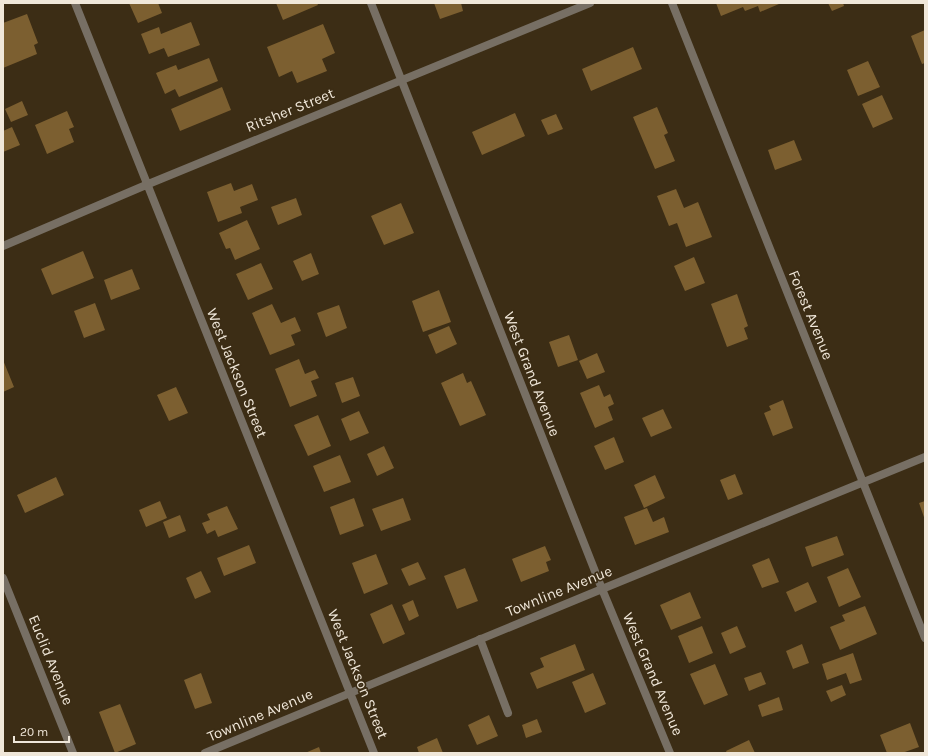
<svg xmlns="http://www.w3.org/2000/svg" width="928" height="756" viewBox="0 0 928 756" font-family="Karla,sans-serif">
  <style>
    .building { fill: #7c5f30 }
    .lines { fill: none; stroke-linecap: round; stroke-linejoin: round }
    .service { stroke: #776f64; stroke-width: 8 }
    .minor { stroke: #776f64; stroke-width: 8 }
    .labels { text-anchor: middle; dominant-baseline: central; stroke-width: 3.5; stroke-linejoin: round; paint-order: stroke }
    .street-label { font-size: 15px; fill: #f0e7d9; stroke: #3c2d15 }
  </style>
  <rect width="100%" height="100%" fill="#3c2d15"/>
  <!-- building -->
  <path class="building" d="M129,3h29l4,10 -24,10z
    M276,3h41l1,2 -35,15z
    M434,3h27l2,8 -23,8z
    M716,3h62l1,1 -19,8 -2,-6 -13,5 -2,-4 -22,9z
    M828,3h15l1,3 -12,5z
    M27,14l11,29 -4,2 3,9 -34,14v-45z
    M191,22l9,23 -32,12 -4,-9 -15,6 -8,-20 18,-7 2,7z
    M323,24l12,29 -13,6 5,12 -30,12 -5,-12 -13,6 -12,-30z
    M925,30v33l-3,1 -11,-28z
    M633,47l9,22 -51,22 -9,-22z
    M209,58l9,23 -39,16 -4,-8 -10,5 -9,-21 20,-8 2,5z
    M868,61l12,26 -22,9 -11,-26z
    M222,87l9,23 -51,21 -9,-22z
    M882,95l11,24 -20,9 -11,-24z
    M22,101l6,14 -17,7 -6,-13z
    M657,107l11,26 -4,2 11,26 -20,8 -22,-52z
    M67,111l7,16 -5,2 5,13 -27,12 -12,-29z
    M515,113l10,23 -43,19 -10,-23z
    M556,114l7,15 -15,6 -7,-15z
    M12,127l8,18 -17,7v-21z
    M794,140l8,20 -27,10 -7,-20z
    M231,183l3,8 18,-7 6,16 -18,7 2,6 -24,9 -11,-30z
    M676,189l8,19 14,-6 14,35 -26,10 -9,-24 -8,3 -12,-30z
    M296,198l6,17 -24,10 -7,-18z
    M401,203l13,30 -30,12 -13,-29z
    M247,220l13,29 -25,11 -5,-12 -4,1 -7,-16z
    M83,251l11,27 -42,17 -11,-26z
    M311,253l8,21 -17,7 -9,-20z
    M694,257l11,26 -20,8 -11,-25z
    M261,263l12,26 -25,11 -12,-26z
    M132,269l8,20 -29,11 -7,-20z
    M439,290l12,32 -28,10 -11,-31z
    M737,294l11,32 -4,2 4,11 -21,8 -16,-43z
    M95,303l10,27 -21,8 -10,-27z
    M272,304l9,19 14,-6 6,14 -10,4 4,10 -25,10 -18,-42z
    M339,305l8,23 -21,9 -9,-24z
    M449,326l8,18 -21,10 -8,-19z
    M569,335l9,25 -20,7 -9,-25z
    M597,353l8,19 -18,7 -8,-18z
    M299,359l6,15 10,-4 4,8 -8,3 6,15 -27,11 -15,-38z
    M3,360l11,27 -11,5z
    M463,373l4,10 4,-2 15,34 -26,11 -19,-43z
    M353,377l7,19 -18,7 -7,-20z
    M599,385l5,12 6,-3 4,10 -6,3 5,13 -18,8 -15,-35z
    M176,387l12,26 -19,8 -12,-26z
    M783,400l10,28 -20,8 -9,-23 7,-3 -2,-4z
    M663,409l9,19 -21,9 -9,-19z
    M359,411l10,22 -19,8 -9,-22z
    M318,415l13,31 -23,10 -14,-31z
    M614,437l10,25 -19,8 -11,-24z
    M384,446l10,22 -17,8 -10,-22z
    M340,455l11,27 -27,10 -11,-26z
    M735,474l8,20 -15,6 -8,-20z
    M655,475l10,23 -21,10 -10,-23z
    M56,477l8,18 -39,18 -8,-18z
    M354,498l10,28 -24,9 -10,-28z
    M403,498l8,22 -30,11 -9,-22z
    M160,501l7,17 -21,9 -7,-17z
    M925,501v19l-6,-17z
    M227,506l11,23 -20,8 -3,-7 -8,4 -5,-11 8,-3 -3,-6z
    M647,508l6,14 11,-5 5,15 -34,13 -11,-28z
    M180,515l6,16 -17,7 -6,-16z
    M837,536l7,19 -32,12 -7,-20z
    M249,545l7,18 -32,13 -7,-18z
    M545,546l6,14 -5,2 3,9 -28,11 -9,-23z
    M376,554l12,30 -24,10 -12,-31z
    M769,558l10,24 -17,6 -10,-23z
    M418,562l8,17 -17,7 -8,-17z
    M465,568l13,33 -21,8 -13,-33z
    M848,568l13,29 -22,10 -12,-30z
    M201,571l10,21 -16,7 -9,-21z
    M808,582l9,20 -22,10 -9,-20z
    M690,592l11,26 -30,12 -11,-25z
    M413,600l6,16 -10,5 -7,-16z
    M392,604l13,30 -22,10 -13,-30z
    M865,606l12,28 -37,16 -10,-23 15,-6 -3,-6z
    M702,626l11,27 -24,10 -11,-27z
    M737,626l9,21 -16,7 -9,-21z
    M575,644l10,26 -48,19 -7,-16 14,-6 -4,-9z
    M802,644l7,19 -16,6 -7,-18z
    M853,653l9,27 -12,4 -4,-11 -19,7 -5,-16z
    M715,664l13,31 -24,10 -14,-31z
    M761,672l5,12 -17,7 -5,-13z
    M201,673l11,30 -17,6 -11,-29z
    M593,673l13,31 -21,9 -13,-31z
    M842,685l4,10 -15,7 -5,-11z
    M779,697l4,13 -21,7 -4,-12z
    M120,704l16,40 -21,9 -16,-41z
    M489,715l9,21 -21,9 -9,-20z
    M537,719l5,13 -16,6 -4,-13z
    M910,723l9,24 -17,6h-15l-7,-18z
    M437,738l6,15h-24l-2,-6z
    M749,740l6,13h-28l-1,-2z
    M319,747l2,6h-16z"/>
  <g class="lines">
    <!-- service -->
    <path class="service" d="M480,639l28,74"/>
    <!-- minor -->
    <path class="minor" d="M75,3l299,750
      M371,3l231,586 68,164
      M672,3l253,635
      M3,246l143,-61 444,-182
      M3,578l70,175
      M205,753l397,-164 323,-132"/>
  </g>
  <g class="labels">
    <!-- street labels -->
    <g class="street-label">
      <text transform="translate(290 110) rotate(-22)">Ritsher Street</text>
      <text transform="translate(811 315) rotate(68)">Forest Avenue</text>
      <text transform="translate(237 373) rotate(68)">West Jackson Street</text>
      <text transform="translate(532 374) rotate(69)">West Grand Avenue</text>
      <text transform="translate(559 591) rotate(-22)">Townline Avenue</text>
      <text transform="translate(51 660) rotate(68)">Euclid Avenue</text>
      <text transform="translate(358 674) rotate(68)">West Jackson Street</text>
      <text transform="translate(653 674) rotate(67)">West Grand Avenue</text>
      <text transform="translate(260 715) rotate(-23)">Townline Avenue</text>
    </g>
  </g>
  <!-- border -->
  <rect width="928" height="756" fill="none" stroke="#f0e7d9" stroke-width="8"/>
  <!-- scale -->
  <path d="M14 736v6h55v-6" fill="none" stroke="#f0e7d9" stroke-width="2"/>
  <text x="20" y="736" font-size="12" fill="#f0e7d9" stroke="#3c2d15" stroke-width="3" paint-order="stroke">20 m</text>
</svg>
